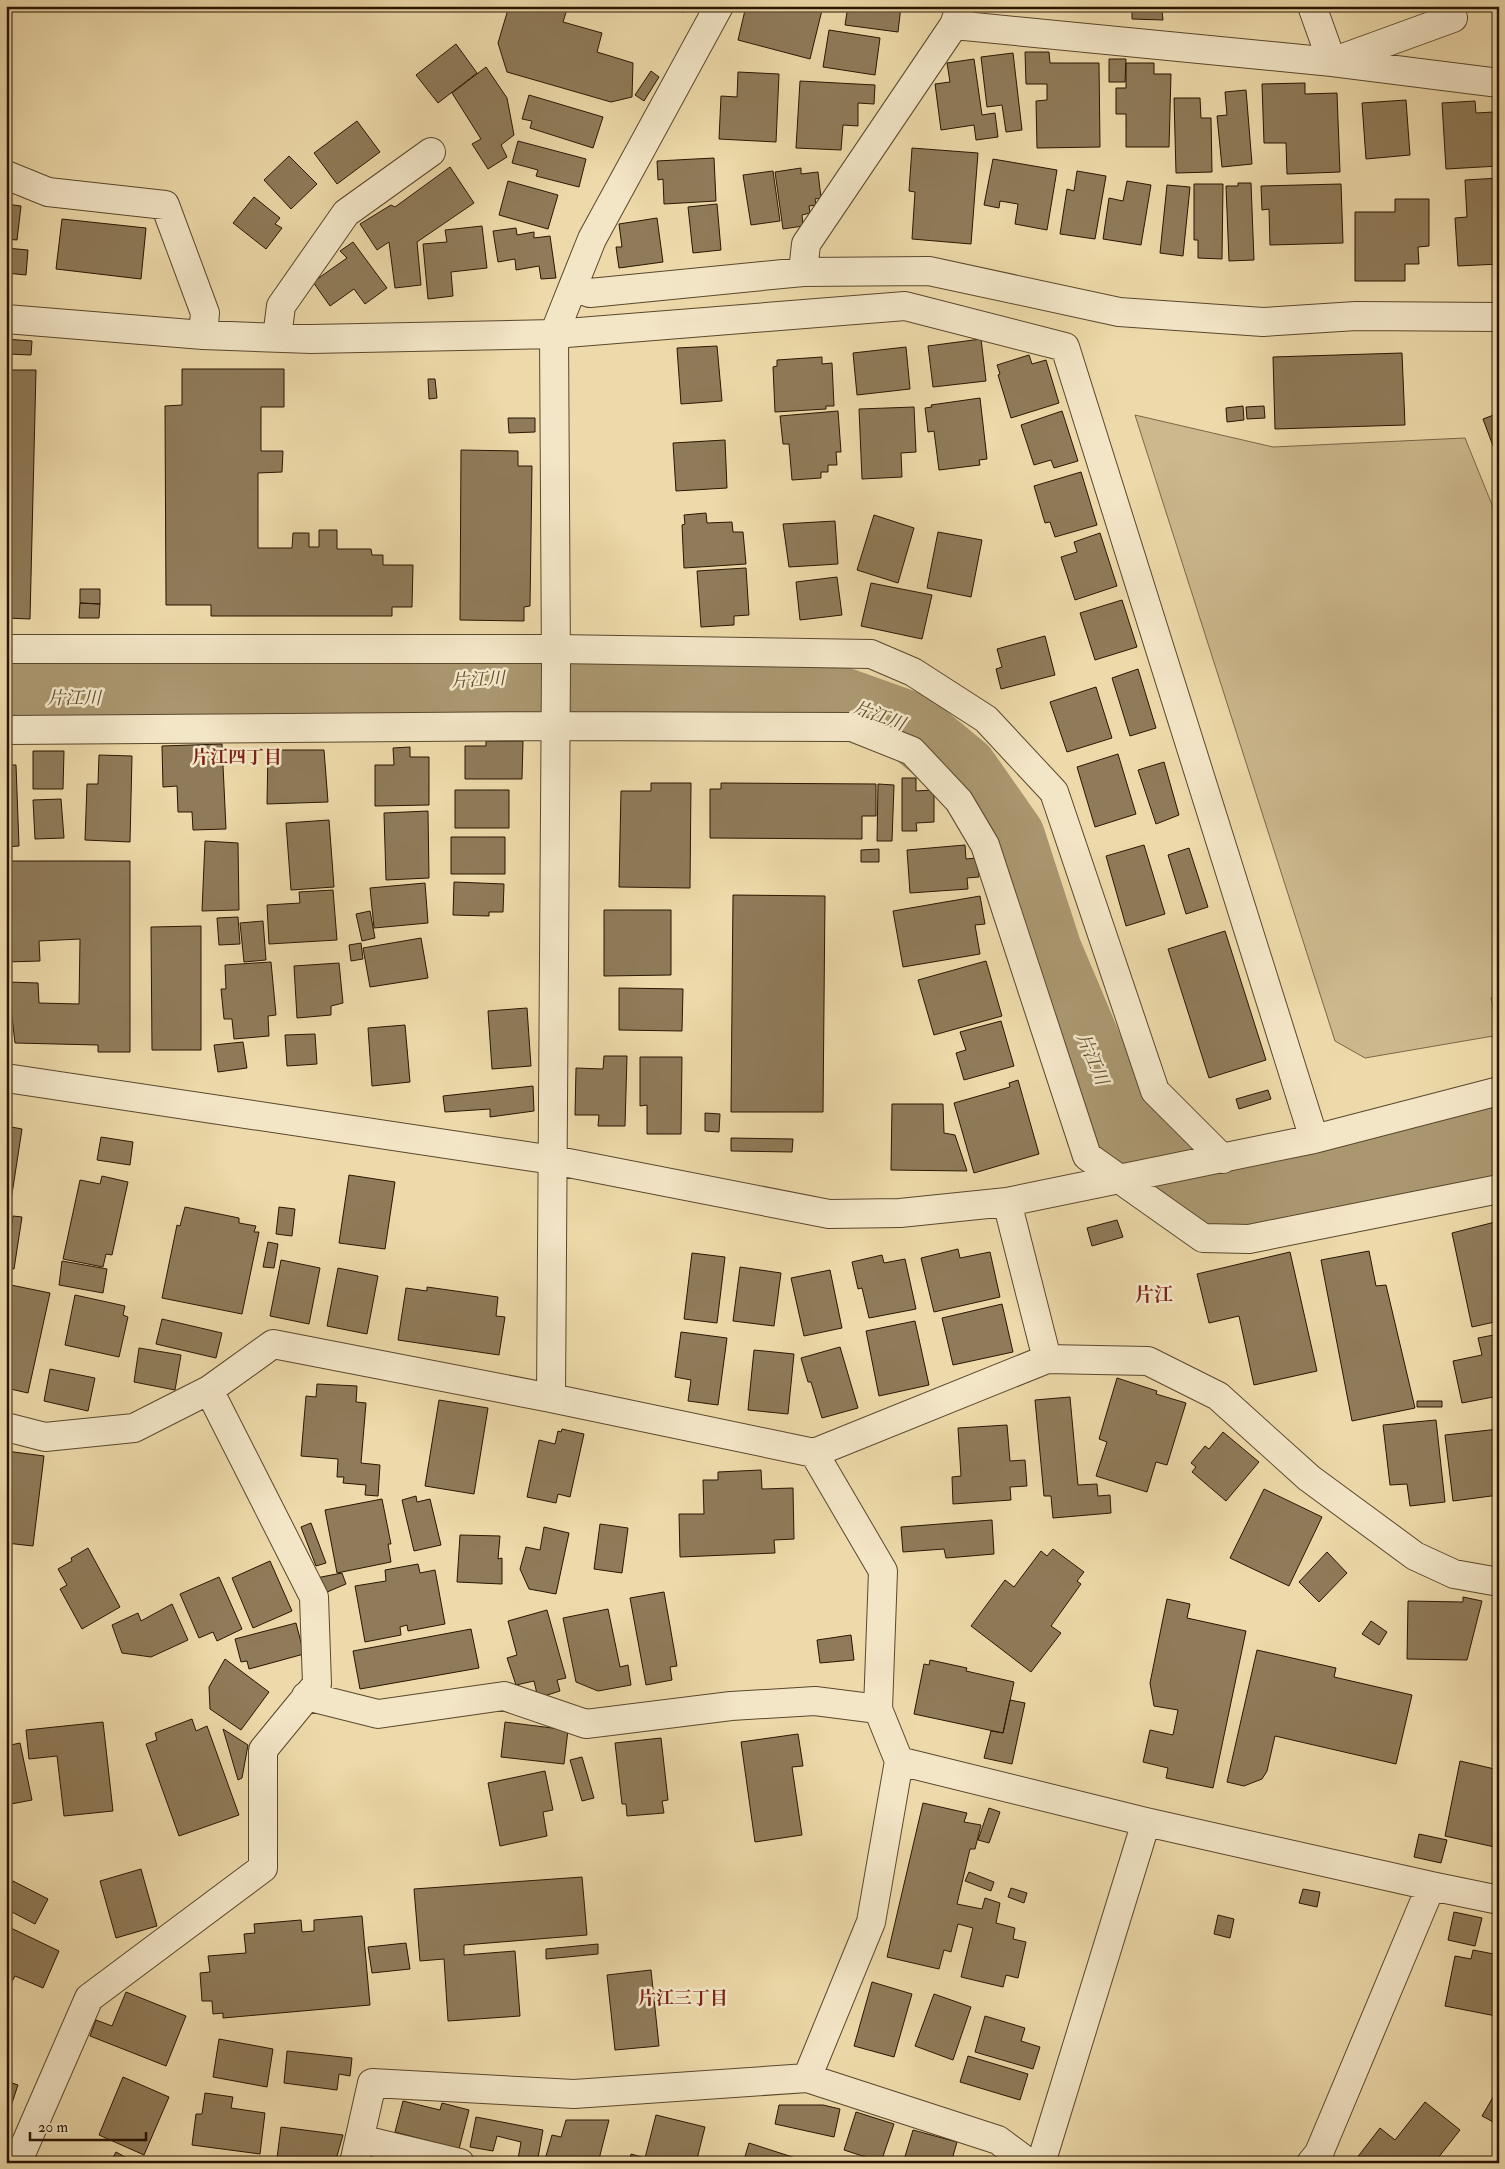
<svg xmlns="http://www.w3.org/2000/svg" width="1505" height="2169" viewBox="0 0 1505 2169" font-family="'IM FELL Double Pica','Noto Serif JP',serif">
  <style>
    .green { fill: #ccb88d; stroke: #7a6748 }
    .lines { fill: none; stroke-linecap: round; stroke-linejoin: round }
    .river { stroke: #aa9770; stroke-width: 70 }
    .building { fill: #8f7b59; stroke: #291602 }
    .minor-casing { stroke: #5a472c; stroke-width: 30 }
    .minor { stroke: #f3e6c7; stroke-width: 28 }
    .labels { text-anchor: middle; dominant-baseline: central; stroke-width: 5; stroke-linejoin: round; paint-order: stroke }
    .water-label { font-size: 18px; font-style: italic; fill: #5d4a2e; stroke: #f3e6c7 }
    .neighbourhood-label { font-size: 18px; font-weight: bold; fill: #7a1f14; stroke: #f3e6c7 }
    .quarter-label { font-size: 19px; font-weight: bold; fill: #7a1f14; stroke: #f3e6c7 }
  </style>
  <rect width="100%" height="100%" fill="#edd9a9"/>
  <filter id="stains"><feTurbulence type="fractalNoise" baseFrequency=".004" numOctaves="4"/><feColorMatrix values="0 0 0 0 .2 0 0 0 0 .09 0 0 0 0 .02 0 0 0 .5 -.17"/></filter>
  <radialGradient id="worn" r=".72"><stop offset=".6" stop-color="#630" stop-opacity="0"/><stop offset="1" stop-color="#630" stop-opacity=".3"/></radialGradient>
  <!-- green -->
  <path class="green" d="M1135,415l138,32 192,-9 34,84v474l-8,2 8,37 -134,23 -30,-17z"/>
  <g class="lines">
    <!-- river -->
    <path class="river" d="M6,698h99l423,-20 302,20 81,29 52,43 47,67 37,114 73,173 94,82 285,-65"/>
  </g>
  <!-- building -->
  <path class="building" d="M509,6h59l-5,16 39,11 -5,19 36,11 -1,34 -21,5 -104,-30 -9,-29z
    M636,6h49l-1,6z
    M746,6h77l-13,53 -72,-19z
    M848,6h53l-3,26 -53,-7z
    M1132,6h45v5h-15l1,9 -31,-1z
    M829,30l51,8 -5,37 -52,-8z
    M456,44l21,29 -39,30 -22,-28z
    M1025,52h24l1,11h49l1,84 -63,1 -1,-47 11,-1v-16h-21z
    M1013,53l9,77 -16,2 -4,-27 -15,2 -6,-50z
    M974,59l8,56 13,-2 3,24 -22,3 -2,-15 -33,5 -6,-46 15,-2 -3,-19z
    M1109,59h17l-1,23h-16z
    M1126,63h28v11h17l-2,73h-43v-33h-10v-26h10z
    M486,67l21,31 7,37 -13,10 6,12 -19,12 -16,-25 9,-5 -29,-46z
    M651,71l8,6 -15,24 -9,-6z
    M738,72l41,2 -3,68 -57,-3 2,-43 16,1z
    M800,81l75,4 -1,19 -16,-1v23l-15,-1 -2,25 -45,-2z
    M1305,83v11l32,-1 3,79 -53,2 -1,-31h-22l-2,-59z
    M1246,90l6,74 -30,3 -5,-51 10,-1 -2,-23z
    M529,95l74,22 -10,31 -63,-20 2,-7 -10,-2z
    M1174,98h26l1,20h10l1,54 -36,1z
    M1406,100l4,55 -44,4 -4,-56z
    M1475,101l1,12 18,-1 1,12h4v42l-53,3 -4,-66z
    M357,121l23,31 -43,32 -23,-31z
    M518,141l68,18 -7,28 -43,-11 2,-6 -26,-7z
    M912,148l66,5 -7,91 -59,-5 3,-47 -6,-1z
    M289,156l28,28 -26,25 -27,-29z
    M714,158l2,43 -52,3 -1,-25 -5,1 -1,-19z
    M993,159l64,11 -10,60 -32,-6 3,-20 -18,-3 -1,7 -15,-3z
    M450,167l24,36 -57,39 4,43 -26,3 -6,-46 -12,8 -17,-26 31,-19 4,2z
    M801,168v6l17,-2 3,26 -6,1 1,6 -7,1 1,7 -8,2 1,11 -20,3 -8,-57z
    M773,171l7,50 -29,4 -8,-50z
    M1077,171l29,5 -11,63 -35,-5 7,-45 7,2z
    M1499,178v86l-41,2 -3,-48 12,-1 -2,-37z
    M508,181l50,14 -10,34 -49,-14z
    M1127,181l24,4 -10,60 -38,-6 6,-41 14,3z
    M1238,183h13l3,77 -25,1 -3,-75h12z
    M1194,184h29l-1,75 -24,-1v-18h-4z
    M1341,184l2,59 -73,2 -1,-36 -7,1 -1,-24z
    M1167,185l23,2 -7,69 -23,-3z
    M254,197l26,21 -5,6 7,4 -16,21 -33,-26z
    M1395,199h34v47l-11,1 1,17h-14v17h-50v-69h40z
    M6,204l15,2 -4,34 -11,-1z
    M717,204l4,46 -28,3 -5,-46z
    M657,218l6,44 -44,6 -3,-21h6l-3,-23z
    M62,219l84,9 -5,51 -85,-10z
    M482,226l5,42 -36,4 2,24 -25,3 -5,-55 24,-2 -2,-12z
    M516,228l1,7 17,-3v6l16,-2 6,42 -15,1 -2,-13 -23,4 -1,-11 -17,3 -5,-31z
    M353,242l34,46 -22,16 -11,-15 -24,17 -17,-24 34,-24 -7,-7z
    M6,248l22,2 -2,25 -20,-2z
    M6,339l26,2 -1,14 -25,-1z
    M981,339l5,42 -53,6 -5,-41z
    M717,346l5,55 -41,3 -4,-56z
    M906,347l4,42 -53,6 -4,-42z
    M1402,353l3,72 -130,4 -2,-72z
    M1029,355l3,9 14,-4 13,43 -48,15 -13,-43 2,-1 -3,-9z
    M822,357v7l10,-1 2,43h-8v3l-51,3 -2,-45 4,-1v-6z
    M182,369h102v38h-23v44h22l-1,21 -24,1v75h34l1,-15h16v14h10v-17h18v19h34l1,6h11v10h30l-1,42h-20v9h-181v-11h-45l-1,-199 17,-1z
    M6,370h30l-6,249 -24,-1z
    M428,379h7l2,19 -8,1z
    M980,398l7,61 -8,1 1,5 -41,5 -5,-39 -6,1 -3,-24 7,-1 -1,-2z
    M1243,406l1,14 -17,2 -1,-14z
    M1264,406l1,12 -18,1 -1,-12z
    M914,407l2,45 -15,1 1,24 -40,2 -3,-70z
    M838,411l3,41h-5l1,13h-9v7h-7v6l-29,2 -3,-36h-6l-3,-28z
    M1062,411l16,50 -24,7 -3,-8 -17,5 -13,-40z
    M1499,413v49l-16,-43z
    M508,418h27v14l-26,1z
    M725,440l2,48 -51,3 -3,-48z
    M461,450l57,1v15h14l-2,140 -6,1v14l-64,-1z
    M1081,472l16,53 -42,12 -5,-15 -5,1 -11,-37z
    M706,513l1,10 25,-1 1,10h10l3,32 -62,4 -2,-43 3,-1 -1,-9z
    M874,515l40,13 -16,55 -41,-13z
    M835,521l3,43 -49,3 -6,-43z
    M938,532l44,8 -11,57 -44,-9z
    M1100,533l17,53 -42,14 -14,-43 16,-5 -3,-10z
    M746,568l3,47 -15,1v9l-33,2 -4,-56z
    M837,577l5,38 -42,5 -4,-38z
    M871,583l61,12 -10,44 -61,-13z
    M80,589h20v15l-20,-1z
    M1122,600l15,47 -42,13 -15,-47z
    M80,603l20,1 -1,14h-20z
    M1045,636l10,39 -54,14 -5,-20 6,-2 -5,-18z
    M1138,669l18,59 -26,8 -18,-58z
    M1096,687l16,51 -45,14 -17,-50z
    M486,741h37l-1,38h-57v-33h21z
    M222,744l4,85 -33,1 -1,-18h-14l-1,-26 -14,1 -1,-41z
    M410,747v10h19v48l-54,1v-41h19l-1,-17z
    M268,750h56l4,52 -61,2z
    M33,751h31l-1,38h-30z
    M1118,754l18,60 -41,13 -18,-60z
    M99,755l33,1 -2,86 -45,-2 2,-56h11z
    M1164,762l15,53 -23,9 -18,-54z
    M6,765h10l3,81 -13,1z
    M902,778h14v13l18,-1v32l-18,1 1,8h-15z
    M651,783h40l-1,105 -71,-1 2,-96h30z
    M721,783l155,1v32h-14v23l-152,-1v-49h11z
    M878,784l16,1 -2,56h-15z
    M455,790h54v38h-54z
    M61,799l3,39 -29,1 -2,-39z
    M428,811l1,67 -43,2 -2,-67z
    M329,820l5,67 -43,3 -5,-67z
    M451,837h54v37h-54z
    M205,841l33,2 1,67 -37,1z
    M965,845l1,14 11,-1 2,19 -12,1 1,11 -58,4 -3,-43z
    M1144,845l21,69 -39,12 -20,-70z
    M1189,848l19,59 -22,7 -18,-59z
    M879,849v13h-18v-12z
    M6,861h124v191h-32v-7l-83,-2 -7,-61 30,1 1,20 40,1 1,-65 -41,2 1,20 -34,1z
    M454,882l50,2 -1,28h-14v4l-36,-1z
    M425,883l3,40 -54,5 -4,-40z
    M333,890l4,50 -68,4 -2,-39 33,-2 -1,-11z
    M733,895l92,1 -2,216h-92z
    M980,896l5,28 -10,1 5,29 -77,13 -10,-56z
    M604,910h67v65l-67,1z
    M370,911l5,27 -13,3 -6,-27z
    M238,917l2,27 -21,1 -2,-27z
    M263,921l3,39 -22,2 -4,-39z
    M201,926v124h-49l-1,-123z
    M1225,931l41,129 -57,18 -41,-129z
    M421,938l7,40 -58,9 -7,-39z
    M361,943l2,16 -12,2 -2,-16z
    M986,961l16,55 -68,19 -16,-55z
    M271,962l5,53 -8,1 1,20 -35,3 -2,-20h-8l-3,-30h5l-1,-24z
    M339,963l4,40 -12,3v9l-34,3 -3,-52z
    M619,988l64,1 -1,42 -63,-1z
    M527,1008l4,58 -39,3 -4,-58z
    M1001,1021l13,45 -50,14 -8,-27 10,-3 -6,-18z
    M405,1025l5,57 -38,4 -4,-58z
    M315,1034l2,30 -30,2 -2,-31z
    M243,1042l4,26 -29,4 -4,-27z
    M604,1056h23l-2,70h-27l1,-11h-24l1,-47 27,1z
    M640,1057h42l-1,77h-34v-29l-7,1z
    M1018,1080l21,74 -65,19 -20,-70 56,-16 -1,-4z
    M533,1086l1,25 -44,6v-8l-45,3 -2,-16z
    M1268,1090l3,9 -32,10 -3,-10z
    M892,1104h51l1,29 11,2 12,36 -76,-1z
    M705,1113l15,1 -1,18 -14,-1z
    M6,1126l16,3 -16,104z
    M101,1137l32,5 -3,23 -33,-5z
    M731,1138l62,1 -1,13 -61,-1z
    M349,1175l46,7 -10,67 -46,-6z
    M102,1176l26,6 -16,73 -6,-1 -3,13 -40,-8 17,-79 20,4z
    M185,1207l54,11v5l17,3 -2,6h5l-17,82 -80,-16 15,-73 3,1z
    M279,1207l16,2 -3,27 -16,-2z
    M13,1216l9,1 -8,52 -8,-1z
    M1117,1220l6,17 -31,9 -5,-18z
    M1499,1221v100l-27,6 -20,-94z
    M268,1242l10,2 -4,24 -11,-1z
    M958,1249l2,9 30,-6 10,45 -66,15 -13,-54z
    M1369,1251l7,35 10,-1 29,123 -63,13 -31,-161z
    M1290,1252l27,119 -63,14 -15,-69 -30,7 -12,-49z
    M692,1253l33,4 -8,66 -33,-4z
    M882,1255l2,8 21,-4 11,50 -47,9 -7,-30 -4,1 -6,-27z
    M281,1260l39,8 -11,56 -39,-8z
    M62,1261l45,8 -4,24 -44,-8z
    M740,1267l41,6 -7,53 -41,-5z
    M338,1268l40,8 -11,58 -40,-8z
    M830,1270l12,58 -38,8 -13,-58z
    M6,1284l44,9 -22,100 -22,-5z
    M427,1287l71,10 -2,19 9,1 -6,38 -101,-15 8,-52 21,3z
    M75,1295l50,11 -2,9 5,2 -9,40 -54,-12z
    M1002,1304l11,48 -60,13 -11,-47z
    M162,1319l60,14 -6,25 -60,-14z
    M915,1321l14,64 -50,11 -13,-65z
    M681,1332l46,6 -9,67 -30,-4 3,-21 -16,-3z
    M1499,1334v72l-4,1 -2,-10 -31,6 -9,-42 29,-6 -4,-17z
    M840,1347l18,61 -36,10 -11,-36h-3l-7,-24z
    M139,1348l42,7 -6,35 -41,-8z
    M754,1350l40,4 -6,60 -40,-4z
    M50,1369l45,9 -7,33 -44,-10z
    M1117,1378l40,13 -1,3 30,9 -19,62 -11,-3 -9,30 -51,-16 11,-34 -8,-3z
    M317,1384l40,2 -1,16 10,1 -5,60 19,2 -2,31 -13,-1 1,-10 -23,-2 1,-6h-7l1,-18 -37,-3 5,-60 10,1z
    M1070,1397l8,88 19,-1 1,12 12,-1 1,18 -58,5 -2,-22h-7l-9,-96z
    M439,1400l49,8 -14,86 -49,-8z
    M1417,1401h25v6h-25z
    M1436,1420l9,82 -35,4 -3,-22 -17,1 -7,-60z
    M1007,1425l3,36 15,-1 2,26 -17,1 1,13 -58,4 -1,-27 9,-1 -3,-48z
    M562,1429l22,5 -14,63 -12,-3 -2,9 -29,-6 12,-57 16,4 3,-13 3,1z
    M1499,1429v66l-46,6 -8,-66z
    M1223,1432l36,30 -33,39 -34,-29 4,-5 -5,-4 14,-17 4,3z
    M6,1451l38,5 -11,90 -27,-3z
    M761,1470l1,19 31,-1 1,51 -20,1 1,13 -95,4 -1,-43h25l-1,-34h15v-8z
    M1264,1489l58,28 -33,69 -59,-28z
    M416,1496l1,6 13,-3 11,46 -27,6 -12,-51z
    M382,1499l9,45h-3l3,18 -54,11 -12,-63z
    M992,1520l2,34 -48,4 -2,-9 -41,3 -2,-25z
    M311,1523l15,40 -10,3 -15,-39z
    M600,1524l28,4 -6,45 -28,-4z
    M544,1527l25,6 -13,61 -27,-5 -9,-20 6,-22 14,3z
    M460,1535l40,1 -2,23 4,-1v26l-45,-2z
    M88,1548l32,59 -38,22 -22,-40 7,-4 -9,-16 14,-8 -1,-3z
    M1053,1549l31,23 -7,9 4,3 -30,42 10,7 -30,39 -60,-46 34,-46 9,7 27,-36 6,5z
    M1327,1552l20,21 -28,29 -20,-20z
    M270,1561l22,50 -39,17 -21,-50z
    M418,1564l2,9 15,-3 10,54 -37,7 -1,-6 -7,2 1,8 -36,7 -10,-56 31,-5 -1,-11z
    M342,1573l4,11 -26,11 -4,-17z
    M219,1577l23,52 -25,12 -4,-9 -14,6 -19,-44z
    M664,1592l13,74 -7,1 2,13 -26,5 -16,-87z
    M1463,1597l19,4 -15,59 -60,-1 1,-58 55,1z
    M1167,1599l23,5 -3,14 59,13 -33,157 -47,-10 2,-10 -25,-6 7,-32 23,5 5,-25 -24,-4 -4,-23z
    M172,1604l16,36 -37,17 -29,-4 -10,-28 26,-12 3,8z
    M608,1609l12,58 8,-2 3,20 -33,6 -22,-9 -13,-64z
    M547,1610l19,68 -9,2 3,11 -22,7 -4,-17 -18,4 -9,-27 10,-3 -9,-34z
    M1371,1621l16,11 -8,13 -17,-11z
    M296,1623l8,31 -55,15 -2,-8 -6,1 -6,-23z
    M471,1629l8,39 -119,21 -7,-38z
    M851,1635l3,25 -34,3 -3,-23z
    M1257,1650l79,18 -2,9 78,18 -16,69 -121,-28 -8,35 -5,8 -18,7 -17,-4z
    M225,1659l44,33 -28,38 -31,-21 -1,-22z
    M930,1660l37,8 -1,3 48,11 -11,51 -89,-19 10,-50 5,1z
    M1010,1700l15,3 -13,61 -28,-6 7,-27 12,2z
    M192,1719l4,12 11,-5 32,89 -60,21 -33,-92 11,-4 -2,-7z
    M103,1722l10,89 -49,5 -7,-60 -28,3 -3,-29z
    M505,1722l63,8 -4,34 -63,-7z
    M223,1729l25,16 -6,33 -4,2z
    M798,1734l5,32 -11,1 10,68 -47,7 -14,-100z
    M661,1738l7,62 -6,1 2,12 -37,3 -1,-12h-4l-7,-61z
    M20,1743l12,57 -26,5v-59z
    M582,1757l12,41 -12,3 -12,-41z
    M1460,1761l39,9v78l-54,-12z
    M545,1771l8,39 -10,2 4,24 -47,10 -12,-63z
    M923,1803l44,10 -3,9 17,3 -6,24h-5l-13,55 25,5 3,-11 15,5 -4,20 19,5 -2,11 13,3 -8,36 -12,-3 -3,12 -42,-10 12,-49 -15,-4 -7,28 -7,-2 -5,19 -52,-12z
    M989,1808l11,4 -11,31 -11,-3z
    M1419,1834l28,6 -6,23 -27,-6z
    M141,1869l16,57 -41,12 -16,-57z
    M969,1872l25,10 -3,9 -26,-10z
    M582,1877l5,58 -123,10v10l51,-4 5,65 -72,5 -4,-62 -24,2 -6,-72z
    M13,1881l35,18 -13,25 -29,-15v-15z
    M1011,1888l16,5 -3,10 -16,-6z
    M1303,1889l17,3 -3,15 -18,-4z
    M1454,1912l28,6 -7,28 -27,-6z
    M1218,1915l16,4 -4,19 -16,-4z
    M362,1916l8,89 -147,13v-5l-10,1 -1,-13h-10l-2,-28 10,-1 -2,-16 38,-3 -2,-19 11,-1 -1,-9 47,-4 1,12 12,-1v-11z
    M6,1922l7,7 46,22 -16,37 -28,-12 -6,11 -3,-1z
    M406,1943l4,26 -38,4 -4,-26z
    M598,1944v10l-52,5v-10z
    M1473,1950l26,5v47l-3,14 -51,-10 10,-50 16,3z
    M651,1970l8,76 -44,4 -8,-75z
    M872,1982l40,12 -18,63 -40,-11z
    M126,1992l60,24 -20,50 -76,-30 6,-16 16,6z
    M934,1994l37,13 -18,53 -38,-14z
    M985,2016l40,12 -4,13 19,6 -7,22 -58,-17z
    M219,2039l54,10 -6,38 -54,-10z
    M287,2051l65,7 -2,18 -11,-2 -2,16 -53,-7z
    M968,2056l60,18 -8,26 -60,-18z
    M123,2077l46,20 -25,58 -45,-20z
    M6,2081l12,4 -12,36z
    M1499,2087v38l-17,-9z
    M205,2093l28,4 -2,11 34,5 -5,41 -68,-9 4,-31h6z
    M403,2101l37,9 2,-7 27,7 -10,39 -64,-17z
    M1425,2102l35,28 -26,33h-81l27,-35 15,12z
    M779,2105h44l17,4 -6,28 -59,-13z
    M856,2112l38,12 -13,38 -37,-12z
    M656,2115l49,12 -9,36h-67l2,-9 14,4z
    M476,2117l67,13 -6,33 -19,-4 3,-17 -24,-6 -4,15 -23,-4z
    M566,2120h43l-11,43h-54l8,-28 9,2z
    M281,2127l62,8 -8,28 -58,-5z
    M913,2130l44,12 -6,21h-48z
    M749,2143l62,20h-68z
    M116,2152l20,11h-26z
    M1499,2152v11h-9z
    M184,2158l36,5h-36z"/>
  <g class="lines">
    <defs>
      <path id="minor" d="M719,6l-127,233 -38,95 2,331 -5,733 263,55 233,-94 101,2 70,35 91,82 106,78 39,18 45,8
        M1312,6l20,56 121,-44 -4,-12
        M954,25l378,37 167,21
        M6,175l42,17 117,13 40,108 -2,22
        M803,272l3,-28 148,-219 6,-17
        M573,287l17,6 213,-21 126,-1 190,41 144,10 93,-6 143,1
        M6,319l197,16 108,4 243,-5 351,-28 160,41 249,792
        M277,337l4,-31 65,-93 85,-61
        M6,649h550l315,5 42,18 73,47 68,73 101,299 68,68
        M6,730l550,-4 296,1 60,24 47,50 26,44 102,311 116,82 46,1 250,-50
        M6,1078l547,82 276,54 71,-1 107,-11 307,-63 185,-48
        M1007,1202l40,157
        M6,1427l39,10 89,-9 75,-38 64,-46 278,54
        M814,1453l69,118 -5,138 21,52
        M306,1696l72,18 126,-18 82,28 145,-18 84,-5 63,8
        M807,2078l64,-156 28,-161 247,61 285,64
        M360,2139l100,24
        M6,2156l15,-2 68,-156 174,-130v-118l54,-66 -3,-87 -105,-207
        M354,2163l18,-80 202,11 233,-16 191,62 31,23
        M1041,2163l105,-341
        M1311,2163l8,-10 112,-267 68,14"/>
    </defs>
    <!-- minor casing -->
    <use href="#minor" class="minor-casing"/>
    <!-- minor -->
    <use href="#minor" class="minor"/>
  </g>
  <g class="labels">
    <!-- water labels -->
    <g class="water-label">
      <text transform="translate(478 680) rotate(-3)">片江川</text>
      <text x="74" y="698">片江川</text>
      <text transform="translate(879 716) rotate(20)">片江川</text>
      <text transform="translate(1092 1059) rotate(67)">片江川</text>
    </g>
    <!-- neighbourhood labels -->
    <g class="neighbourhood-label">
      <text x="237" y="757">片江四丁目</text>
      <text x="683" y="1998">片江三丁目</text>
    </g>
    <!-- quarter labels -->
    <g class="quarter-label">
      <text x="1154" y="1295">片江</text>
    </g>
  </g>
  <!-- margin -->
  <rect width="1505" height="2169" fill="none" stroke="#edd9a9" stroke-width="25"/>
  <rect x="8" y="8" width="1490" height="2154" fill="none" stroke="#291602" stroke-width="2.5"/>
  <rect x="12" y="12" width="1480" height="2144" fill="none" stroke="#291602"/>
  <!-- scale -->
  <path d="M30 2132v8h116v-8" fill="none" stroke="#291602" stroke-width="2.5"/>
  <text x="38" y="2132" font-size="15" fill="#291602" stroke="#f3e6c7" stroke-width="4" paint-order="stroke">20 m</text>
  <rect width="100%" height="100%" filter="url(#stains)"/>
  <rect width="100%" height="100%" fill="url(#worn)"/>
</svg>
